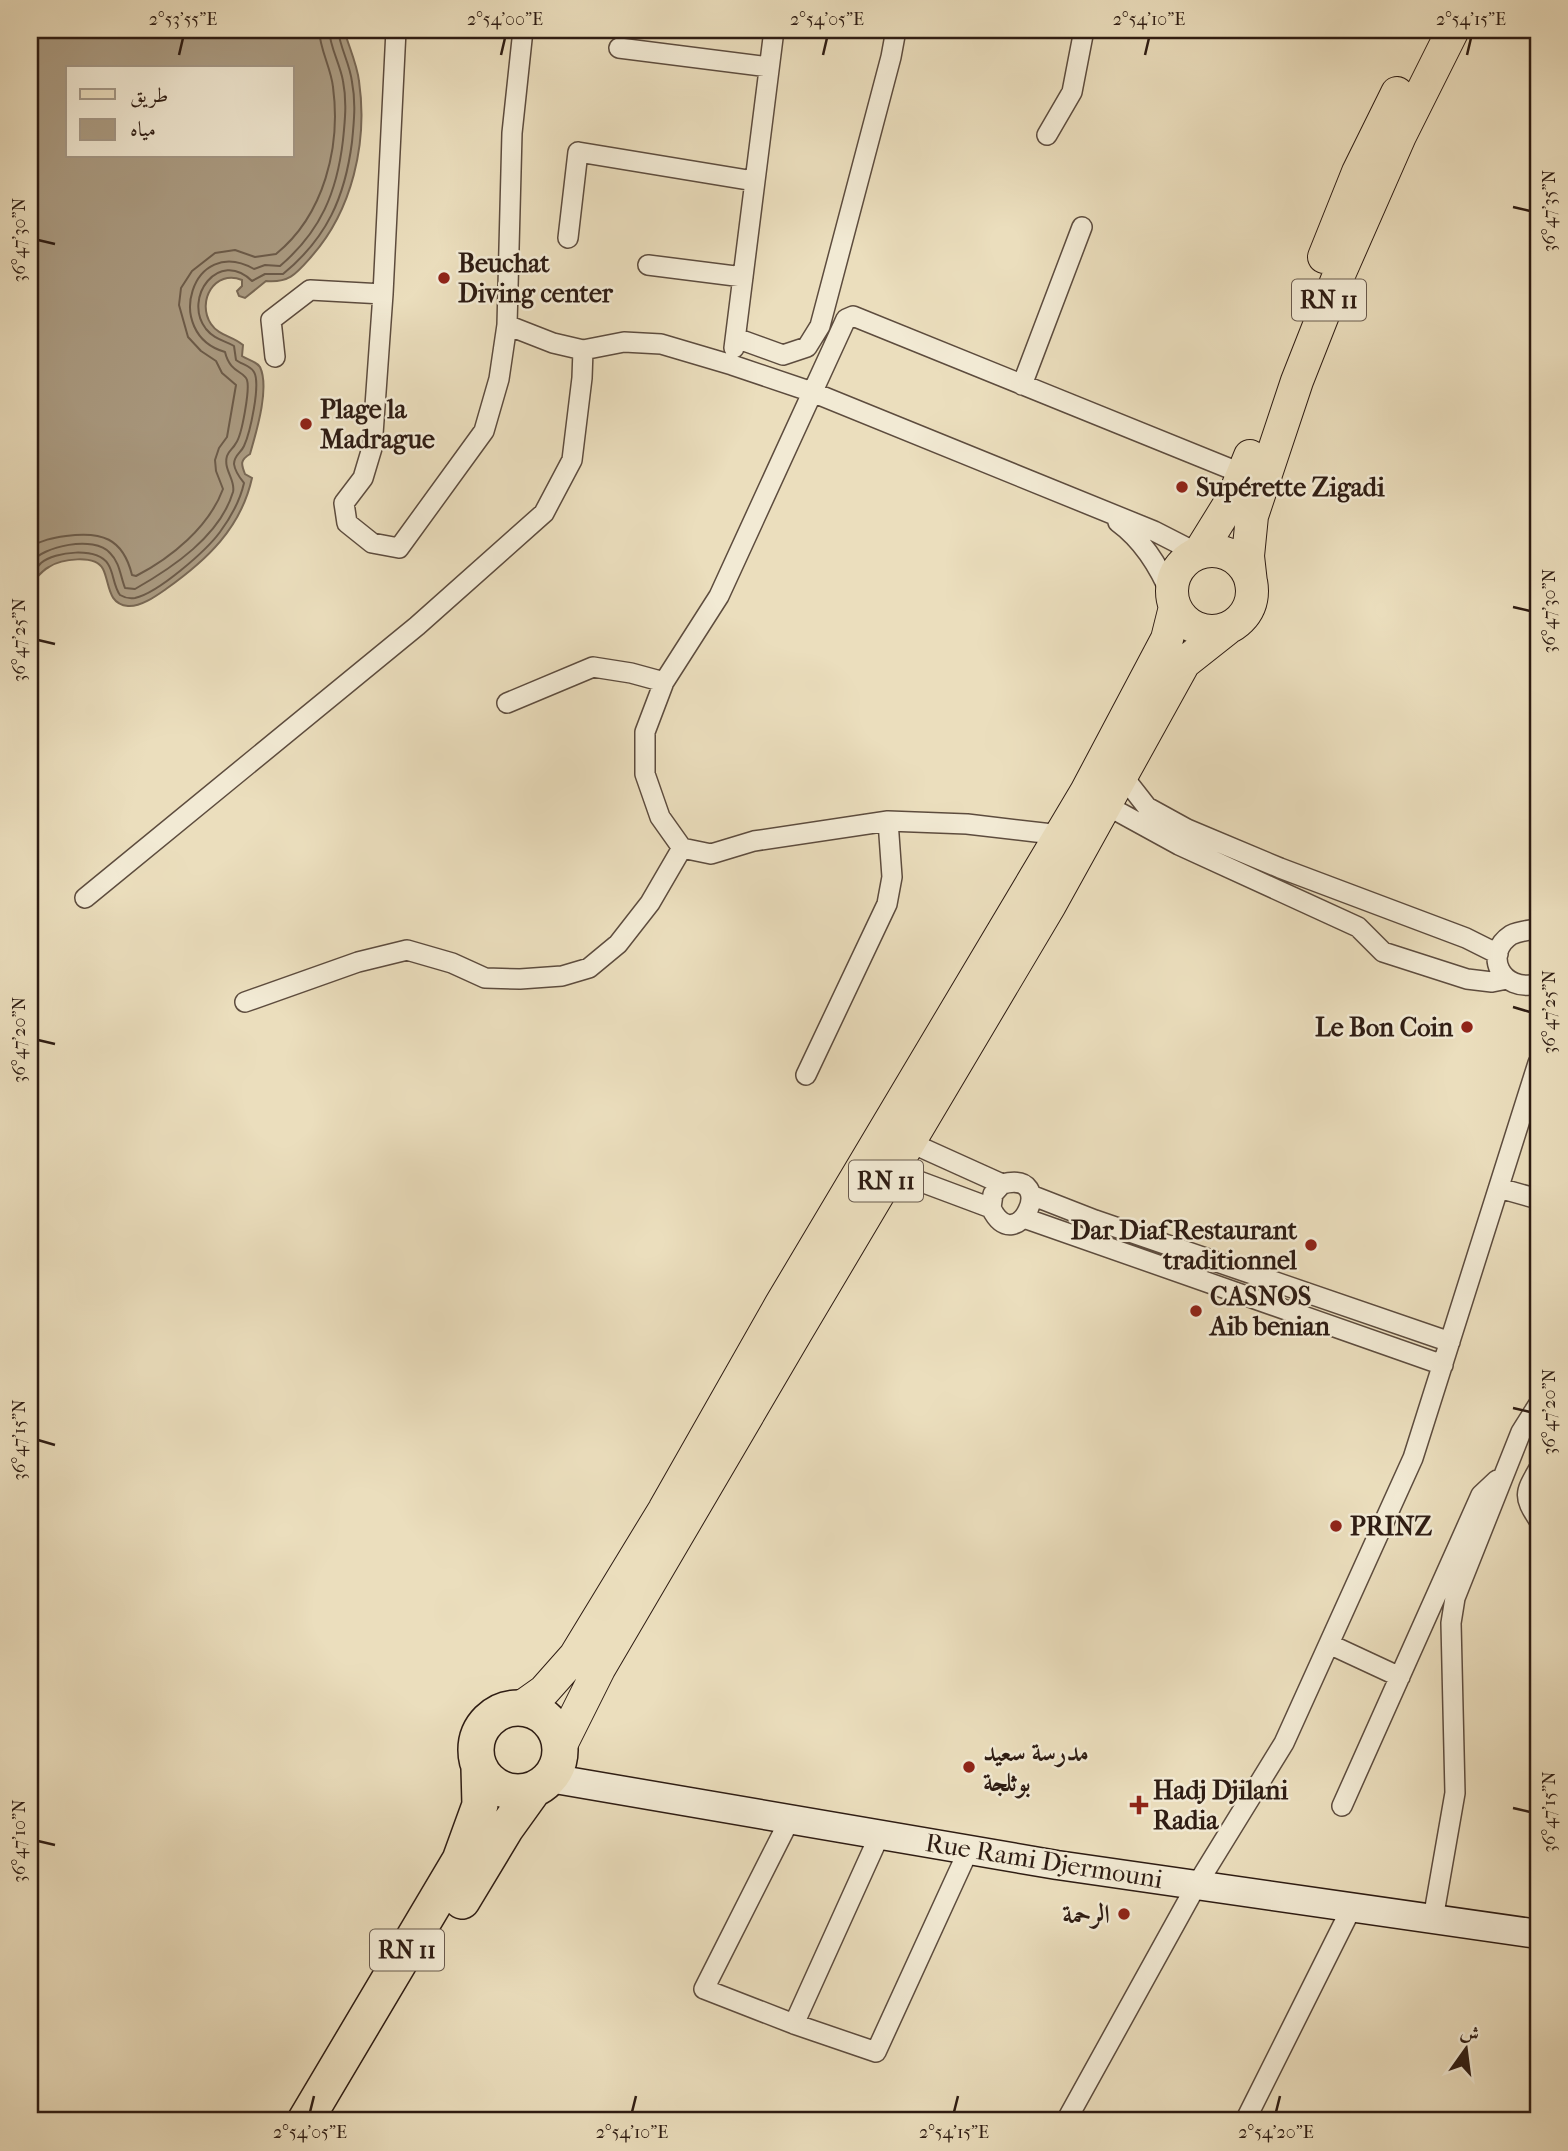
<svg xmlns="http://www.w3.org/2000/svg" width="1568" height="2151" viewBox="0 0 1568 2151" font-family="'IM FELL French Canon',Amiri,serif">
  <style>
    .water { fill: #ab9c83; stroke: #796956; stroke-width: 2; fill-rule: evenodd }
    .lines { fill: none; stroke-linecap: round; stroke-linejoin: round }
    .shore { stroke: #6c5c4b; stroke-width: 2 }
    .street-casing { stroke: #5d4c3e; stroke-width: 22 }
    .secondary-casing { stroke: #2e1c13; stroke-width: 31 }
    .primary-casing { stroke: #2e1c13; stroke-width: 34 }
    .highway-casing { stroke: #2e1c13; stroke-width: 38 }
    .street { stroke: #f2ead4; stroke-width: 19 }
    .secondary { stroke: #f2ead4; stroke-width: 28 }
    .primary { stroke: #ebdebd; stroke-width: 32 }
    .highway { stroke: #ebdebd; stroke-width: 35 }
    .ticks { fill: none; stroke: #2e1c13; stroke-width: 2.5 }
    .poi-dot { fill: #8f2418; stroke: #f2ead4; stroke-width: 2.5 }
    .labels { text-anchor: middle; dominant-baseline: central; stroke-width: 5; stroke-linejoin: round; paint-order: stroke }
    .shield { fill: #f2ead4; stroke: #695a4d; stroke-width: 2 }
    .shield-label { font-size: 24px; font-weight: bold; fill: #2e1c13 }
    .poi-label { font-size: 26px; font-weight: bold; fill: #2e1c13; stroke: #f2ead4; text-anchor: start }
    .street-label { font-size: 26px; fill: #2e1c13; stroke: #f2ead4 }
    .neatline { fill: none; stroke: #2e1c13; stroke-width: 2.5 }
    .ticks-label { font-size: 18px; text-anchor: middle; fill: #2e1c13 }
  </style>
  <rect width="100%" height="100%" fill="#ebdebd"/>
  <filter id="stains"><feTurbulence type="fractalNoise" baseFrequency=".00286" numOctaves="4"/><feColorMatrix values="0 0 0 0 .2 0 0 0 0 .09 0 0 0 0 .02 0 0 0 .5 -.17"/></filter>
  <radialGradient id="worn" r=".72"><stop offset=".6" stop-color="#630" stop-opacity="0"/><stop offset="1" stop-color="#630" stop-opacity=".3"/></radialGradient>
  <!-- water -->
  <path class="water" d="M30,30h314c5,17 13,34 15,51 9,62 -7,130 -48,176 -15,17 -22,26 -45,24l-21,17 -6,-2 -2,-5 5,-5v-6c-27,-11 -46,21 -31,44 8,12 22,12 32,21l-1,11c6,4 14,5 18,11 10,21 -4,66 -10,87 -10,6 -9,10 -5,20l7,4c-11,50 -45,82 -86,111 -10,7 -25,18 -38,17 -21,-2 -18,-23 -25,-37 -8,-15 -42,-10 -54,-2 -8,4 -13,12 -19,18zM68,68h224v88h-224z"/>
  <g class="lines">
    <!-- shore -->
    <path class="shore" d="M30,547c12,-7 22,-9 36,-11 35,-5 57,2 66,39l4,1c35,-18 73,-49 87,-87l-7,-18 -1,-11 4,-12 8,-11 9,-52 -14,-12 -6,-12 -15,-10 -13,-14 -9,-32 2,-17 11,-17 23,-18 20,-3 20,7 21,-3c48,-39 65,-107 57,-167 -2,-19 -13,-37 -14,-57
      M30,563c13,-17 64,-28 80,-10 10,10 10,22 15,35l10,1c37,-21 85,-53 98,-97 3,-12 -10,-22 -6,-36 2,-6 6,-7 9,-13 6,-8 14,-54 11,-63 -3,-9 -17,-7 -22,-28 -63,-18 -33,-118 29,-83l11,-4 15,1c41,-35 57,-74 63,-126 2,-19 4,-39 0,-59 -3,-17 -13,-34 -14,-51
      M30,576c4,-4 7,-9 11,-13 14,-12 56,-16 67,1 6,9 5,21 12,31 5,3 9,4 15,3 23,-5 71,-47 85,-66 11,-15 20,-31 24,-49 -4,-5 -9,-11 -10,-19 0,-9 7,-11 10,-18 6,-13 17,-62 10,-74 -3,-6 -13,-8 -18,-12l-2,-14c-10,-6 -19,-6 -28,-17 -24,-31 13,-81 46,-48l13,-7h18c44,-36 62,-77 69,-132 2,-20 4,-40 0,-60 -2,-18 -12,-34 -14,-52"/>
    <defs>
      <path id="street" d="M396,30l-13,264 -11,154 -9,30 -19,25 3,20 25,20 27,5 85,-117 15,-52 8,-54
        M523,30l-11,103 -5,192 46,18 30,7 41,-8 37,2 71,21 80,27 342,139 45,23
        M619,48l150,19
        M1047,135l25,-43 12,-62
        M568,238l10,-86 176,29
        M648,265l95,12
        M736,338l47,17 24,-8 13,-21 71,-269 5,-27
        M734,348l40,-318
        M275,357l-4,-37 39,-30 73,4
        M1022,385l60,-158
        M1118,522c26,19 42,46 54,75
        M507,703l86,-36 38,6 33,9
        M1122,775l25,32 40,22 93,39 186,70 32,16
        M1106,805l73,40 179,82 25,25 84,27 25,3 15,-3
        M1061,835l-94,-11 -79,-3 -134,20 -43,13 -29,-6 -22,-31 -15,-43v-42l19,-50 55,-86 127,-277 7,-3 390,158
        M85,898l332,-272 127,-113 28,-53 10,-82 1,-28
        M1538,929c-9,1 -19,2 -27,6 -28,18 -11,58 27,49
        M245,1002l113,-40 49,-12 45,13 33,15 35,1 42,-3 27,-8 29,-24 32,-41 32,-55
        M806,1075l81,-171 5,-27 -4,-56
        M909,1142l93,42c58,-15 15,77 -11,24l2,-14 9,-10
        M892,1171l99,37
        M1499,1188l39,11
        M1031,1195l64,25 355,122
        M1024,1218l419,147
        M1538,1470c-13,23 -15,26 0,49
        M1329,1644l71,33
        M1342,1806l139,-311 16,-15
        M790,1819l-86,170 90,35 82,28 93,-203
        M1433,1919l22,-126 -4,-170 4,-25 66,-166 17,-27
        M794,2024l86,-190
        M1066,2121l130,-235 88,-143 129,-285 125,-395
        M1245,2121l107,-214"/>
      <path id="secondary" d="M552,1776l9,4 496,85 481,69"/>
      <path id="primary" d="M1324,257l34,-85 39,-79
        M1172 591a40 40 0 1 1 80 0a40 40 0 1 1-80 0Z
        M1199,553l34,-55 17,-42
        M1251,583l-3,-27 4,-40 45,-135 41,-104 62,-141 53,-106
        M520,1708l24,-17 31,-35 89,-146 117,-206 305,-512 81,-153 8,-32
        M560,1747l39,-78 197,-336 254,-428 134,-242 43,-34"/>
      <path id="highway" d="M476 1750a42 42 0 1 1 84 0a42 42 0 1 1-84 0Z
        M462,1901l44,-73 28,-39
        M305,2121l155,-261 20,-55 -1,-37"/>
    </defs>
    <!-- street casing -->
    <use href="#street" class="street-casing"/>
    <!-- secondary casing -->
    <use href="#secondary" class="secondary-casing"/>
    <!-- primary casing -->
    <use href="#primary" class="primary-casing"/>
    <!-- highway casing -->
    <use href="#highway" class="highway-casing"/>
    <!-- street -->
    <use href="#street" class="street"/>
    <!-- secondary -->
    <use href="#secondary" class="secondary"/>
    <!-- primary -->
    <use href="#primary" class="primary"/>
    <!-- highway -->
    <use href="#highway" class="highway"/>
  </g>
  <!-- ticks -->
  <path class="ticks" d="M179,55l4,-17M501,55l4,-17M823,55l4,-17M1145,55l4,-17M1467,55l4,-17M1513,207l17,4M38,240l17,4M1513,607l17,4M38,640l17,4M1513,1007l17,5M38,1040l17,4M1513,1408l17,4M38,1440l17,5M1513,1808l17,4M38,1841l17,4M310,2112l4,-16M632,2112l4,-16M954,2112l4,-16M1276,2112l4,-16"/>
  <!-- markers -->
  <g class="poi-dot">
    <circle cx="444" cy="278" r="7"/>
    <circle cx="306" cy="424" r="7"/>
    <circle cx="1182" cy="487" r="7"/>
    <circle cx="1467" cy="1027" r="7"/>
    <circle cx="1311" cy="1245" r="7"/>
    <circle cx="1196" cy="1311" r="7"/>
    <circle cx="1336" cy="1526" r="7"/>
    <circle cx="969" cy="1767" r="7"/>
    <path d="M1135.5 1794.5h7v7h7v7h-7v7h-7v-7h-7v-7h7z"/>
    <circle cx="1124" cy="1914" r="7"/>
  </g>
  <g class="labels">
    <!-- shield labels -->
    <g class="shield">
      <rect x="1292" y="279.5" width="74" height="41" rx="5"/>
      <rect x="849" y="1160.5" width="74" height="41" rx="5"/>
      <rect x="370" y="1929.5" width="74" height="41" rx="5"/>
    </g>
    <g class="shield-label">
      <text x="1329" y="300">RN 11</text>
      <text x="886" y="1181">RN 11</text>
      <text x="407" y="1950">RN 11</text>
    </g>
    <!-- poi labels -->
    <g class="poi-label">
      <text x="458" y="263">Beuchat<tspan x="458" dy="30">Diving center</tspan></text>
      <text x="320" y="409">Plage la<tspan x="320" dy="30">Madrague</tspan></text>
      <text x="1196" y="487">Supérette Zigadi</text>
      <text x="1453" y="1027" text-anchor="end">Le Bon Coin</text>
      <text x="1297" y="1230" text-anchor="end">Dar Diaf Restaurant<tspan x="1297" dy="30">traditionnel</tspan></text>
      <text x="1210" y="1296">CASNOS<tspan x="1210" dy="30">Aib benian</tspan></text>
      <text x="1350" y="1526">PRINZ</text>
      <text x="983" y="1752">مدرسة سعيد<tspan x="983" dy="30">بوثلجة</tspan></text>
      <text x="1153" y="1790">Hadj Djilani<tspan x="1153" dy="30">Radia</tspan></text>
      <text x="1110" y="1914" text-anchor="end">الرحمة</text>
    </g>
    <!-- street labels -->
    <g class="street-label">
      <text transform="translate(1044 1861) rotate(9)">Rue Rami Djermouni</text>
    </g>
  </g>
  <!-- margin -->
  <rect width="1568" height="2151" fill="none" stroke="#ebdebd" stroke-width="77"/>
  <!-- legend -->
  <rect x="66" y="66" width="228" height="91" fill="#f2ead4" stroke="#a49887" stroke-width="2"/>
  <rect x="80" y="89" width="35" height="10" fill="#ebdebd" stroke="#a49887" stroke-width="2"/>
  <text x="130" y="102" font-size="21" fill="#2e1c13">طريق</text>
  <rect x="80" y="119" width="35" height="21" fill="#ab9c83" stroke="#a49887" stroke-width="2"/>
  <text x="130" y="136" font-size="21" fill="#2e1c13">مياه</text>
  <!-- north arrow -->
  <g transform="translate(1466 2049) rotate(14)" stroke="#f2ead4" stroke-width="5" paint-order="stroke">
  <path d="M0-5L12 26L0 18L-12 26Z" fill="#2e1c13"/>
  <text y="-10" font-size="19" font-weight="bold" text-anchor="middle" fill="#2e1c13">ش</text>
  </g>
  <rect x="38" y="38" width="1492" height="2074" class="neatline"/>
  <g class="ticks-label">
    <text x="183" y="25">2°53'55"E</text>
    <text x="505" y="25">2°54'00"E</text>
    <text x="827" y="25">2°54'05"E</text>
    <text x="1149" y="25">2°54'10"E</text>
    <text x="1471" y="25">2°54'15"E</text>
    <text transform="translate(1549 211) rotate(-90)" y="6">36°47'35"N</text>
    <text transform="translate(19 240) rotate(-90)" y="6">36°47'30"N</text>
    <text transform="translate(1549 611) rotate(-90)" y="6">36°47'30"N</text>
    <text transform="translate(19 640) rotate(-90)" y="6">36°47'25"N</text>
    <text transform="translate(1549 1012) rotate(-90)" y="6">36°47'25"N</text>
    <text transform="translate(19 1040) rotate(-90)" y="6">36°47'20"N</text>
    <text transform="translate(1549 1412) rotate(-90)" y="6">36°47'20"N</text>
    <text transform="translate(19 1440) rotate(-90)" y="6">36°47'15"N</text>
    <text transform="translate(1549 1812) rotate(-90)" y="6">36°47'15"N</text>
    <text transform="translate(19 1841) rotate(-90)" y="6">36°47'10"N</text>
    <text x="310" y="2138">2°54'05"E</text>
    <text x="632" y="2138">2°54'10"E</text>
    <text x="954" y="2138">2°54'15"E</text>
    <text x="1276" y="2138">2°54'20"E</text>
  </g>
  <rect width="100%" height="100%" filter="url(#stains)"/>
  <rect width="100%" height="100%" fill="url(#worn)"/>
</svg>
